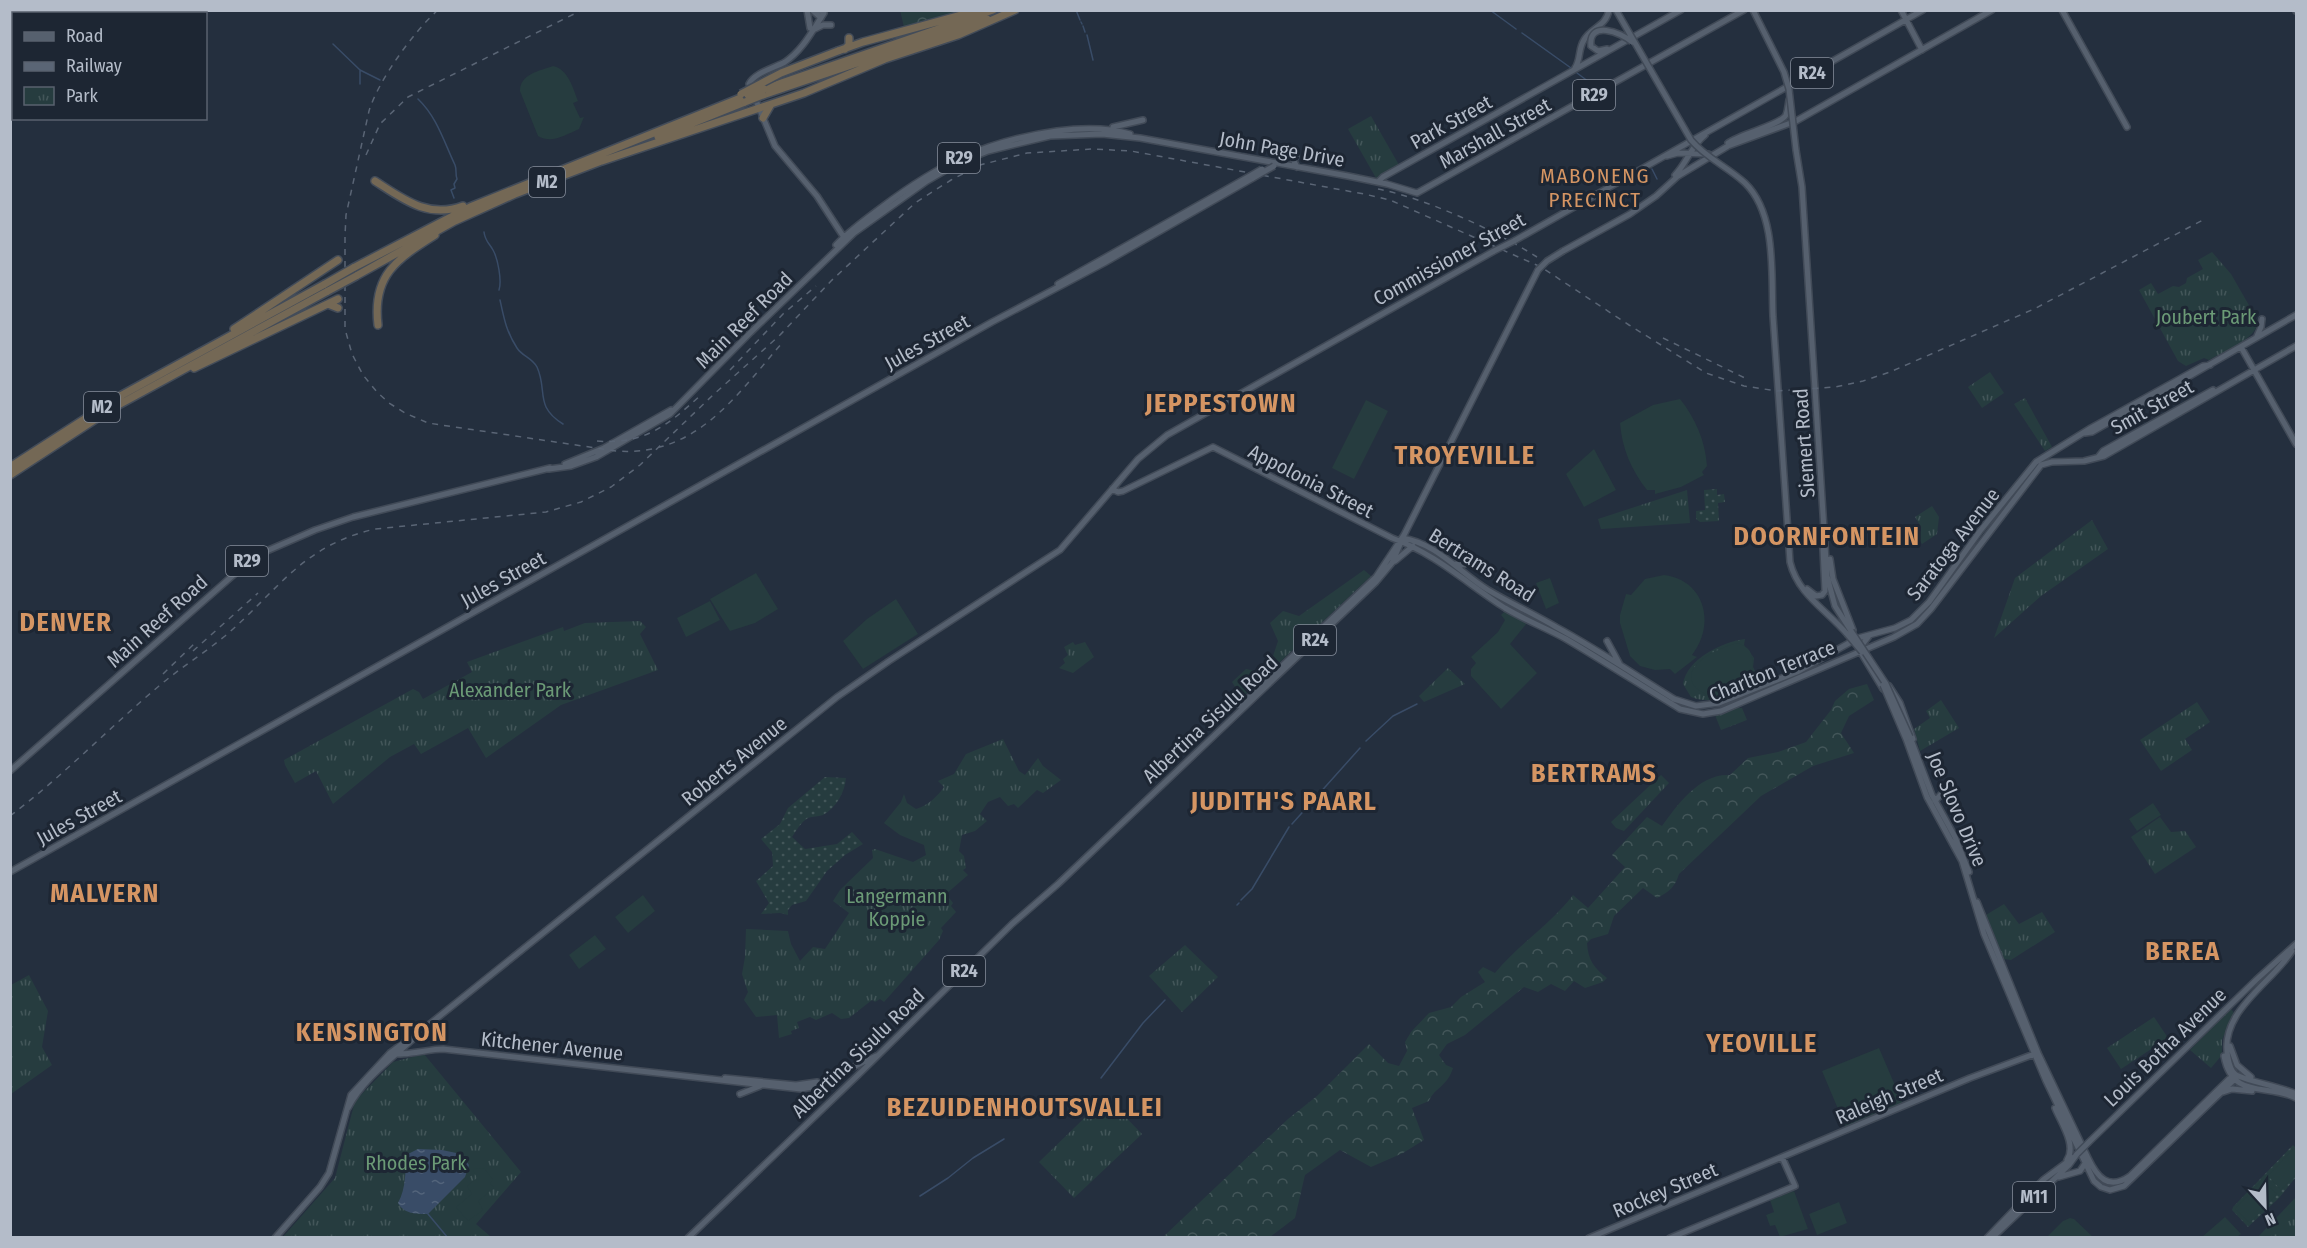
<svg xmlns="http://www.w3.org/2000/svg" width="2307" height="1248" viewBox="0 0 2307 1248" font-family="'Fira Sans Condensed',sans-serif">
  <style>
    .grass { fill: url(#grass-dots) }
    .forest { fill: url(#forest-crowns) }
    .park { fill: url(#park-tufts) }
    .garden { fill: #263c3f }
    .water { fill: url(#water-ripples) }
    .lines { fill: none; stroke-linecap: round; stroke-linejoin: round }
    .stream { stroke: #394c67; stroke-width: 1.5 }
    .major-casing { stroke: #414a57; stroke-width: 8 }
    .highway-casing { stroke: #434c59; stroke-width: 10 }
    .major { stroke: #56606e; stroke-width: 5 }
    .highway { stroke: #746855; stroke-width: 7 }
    .rail { stroke: #5a6575; stroke-width: 1.5; stroke-dasharray: 6 6; stroke-linecap: butt }
    .major-bridge-casing { stroke: #414a57; stroke-width: 8; stroke-linecap: butt }
    .highway-bridge-casing { stroke: #434c59; stroke-width: 10; stroke-linecap: butt }
    .major-bridge { stroke: #56606e; stroke-width: 5 }
    .highway-bridge { stroke: #746855; stroke-width: 7 }
    .labels { text-anchor: middle; dominant-baseline: central; stroke-width: 6; stroke-linejoin: round; paint-order: stroke }
    .shield { fill: #1d2633; stroke: #878f9c; stroke-width: 1.5 }
    .shield-label { font-size: 18px; font-weight: bold; fill: #b4bcc9 }
    .street-label { font-size: 20px; fill: #b4bcc9; stroke: #1d2633 }
    .park-label { font-size: 20px; fill: #6b9a76; stroke: #1d2633 }
    .neighbourhood-label { font-size: 21px; letter-spacing: 1.5px; fill: #d59563; stroke: #1d2633 }
    .district-label { font-size: 26px; font-weight: bold; letter-spacing: 1.5px; fill: #d59563; stroke: #1d2633 }
  </style>
  <defs>
    <pattern id="grass-dots" width="8" height="8" patternUnits="userSpaceOnUse" patternTransform="scale(1.5)"><rect width="8" height="8" fill="#263c3f"/><path d="M2 2h.1M6 6h.1" fill="none" stroke="#435659" stroke-width="1.8" stroke-linecap="round"/></pattern>
    <pattern id="forest-crowns" width="20" height="18" patternUnits="userSpaceOnUse" patternTransform="scale(1.5)"><rect width="20" height="18" fill="#263c3f"/><path d="M2 6a3 3 0 1 1 6 0M12 15a3 3 0 1 1 6 0" fill="none" stroke="#435659"/></pattern>
    <pattern id="park-tufts" width="24" height="20" patternUnits="userSpaceOnUse" patternTransform="scale(1.5)"><rect width="24" height="20" fill="#263c3f"/><path d="M3 7l-1-3M5 7V3M7 7l1-3M15 17l-1-3M17 17v-4M19 17l1-3" fill="none" stroke="#435659"/></pattern>
    <pattern id="water-ripples" width="26" height="14" patternUnits="userSpaceOnUse" patternTransform="scale(1.5)"><rect width="26" height="14" fill="#394c67"/><path d="M2 4q2-2 4 0t4 0M15 11q2-2 4 0t4 0" fill="none" stroke="#53647b"/></pattern>
  </defs>
  <rect width="100%" height="100%" fill="#242f3e"/>
  <!-- grass -->
  <path class="grass" d="M1717,489v6l7,-1 1,8 -7,1 1,18 -19,1 -4,-3v-8l9,-1 -1,-20z
    M825,777l21,1c-1,14 -10,30 -23,37 -5,2 -10,1 -15,3 -7,4 -12,13 -16,19l13,12 32,-5 15,-12 11,12 -18,11 -18,16 -21,30 -14,4 -4,5v5l-8,-2 -19,1 8,-11 -13,-22 17,-15 -1,-14 -11,-13 19,-15 8,-16z
    M2293,1145l3,3v29l-17,21 -31,29 -16,-17 1,-3z"/>
  <!-- forest -->
  <path class="forest" d="M900,10h64v1l-60,16z
    M1867,684l7,16 -25,16 -8,17 13,20 -41,13 -52,30 -82,78c-4,13 -10,18 -22,24l-14,-10 -29,28 -6,18 -17,5 -4,4c1,17 7,25 20,35l-4,4 -18,6 -11,-7 -9,10 -14,-7 -13,8 -14,-5 -59,48 -18,9 -8,11 7,10 7,3c-6,19 -18,19 -24,33l-17,7 12,32 -21,13 -32,14 -31,-17 -35,25 -10,43 -25,19h-107l125,-118 29,-23 52,-52 19,19 11,3 8,-15 -2,-9 6,-10 18,-19 22,-6 10,-10 24,-15 -7,-10 5,-5 12,6c24,-29 56,-49 78,-78l15,13 37,-41 -13,-12 35,-38 15,9c16,-22 38,-53 68,-51l18,-17 30,-6 28,-10 25,-32 4,-9 14,-12z"/>
  <!-- park -->
  <path class="park" d="M1371,116l28,49 -23,13 -28,-49z
    M2212,252l19,22 27,47c0,17 -35,31 -49,39l-5,-2 -18,8 -8,-5 -39,-71 12,-7 7,11 15,-8 6,1 7,-4 1,-5 16,-9 -5,-9z
    M1990,372l14,21 -22,15 -14,-21z
    M2025,398l27,49 -7,4 -31,-47z
    M1687,490l3,33 -89,6 -3,-10z
    M1932,506l7,11 -2,17 -15,10 -6,-10 5,-3v-4l-6,-10z
    M2092,520l16,29 -67,47 -47,42 21,-60z
    M1364,570l7,6 -129,122 -10,-16 14,-13 14,3 12,-13 6,-18 -8,-18 13,-12 16,5z
    M640,621l6,6 -6,7 18,36 -97,35 -75,53 -18,-30 -47,26 -7,-10 -24,13 -57,47 -17,-33 -21,12 -10,-18 -1,-5 129,-71 6,3 4,7 49,-27 -5,-10 96,-35 1,4 21,-8z
    M1745,639l-1,6 10,13 -1,9 4,8 -4,8c-20,9 -39,23 -62,14l-8,-13c4,-25 39,-42 62,-45z
    M1073,642l2,3 10,-3 9,15 -21,16 -14,-5 6,-5 -2,-4 5,-4 -4,-8z
    M1448,668l17,16 -41,18 -5,-6z
    M1941,700l18,28 -39,23 -6,-22 16,-11 -4,-7z
    M2197,702l13,20 -25,17 7,11 -31,21 -21,-31z
    M1734,708h8l5,12 -26,10 -6,-15z
    M1003,739l16,32 6,4 13,-17 5,8 18,14 -18,13 -6,-3 -19,18 -4,-4 -6,2 -8,-9 -12,5 -8,12 7,7 -12,10 -13,4 -3,16 5,5 2,12 -3,2 5,5 -22,19 7,9 -2,3 5,6 -15,16 2,3 -4,9 -55,62 -4,-3 -5,3 -3,-2 -23,18 -8,1 -9,-6 -16,7 -6,-3 -13,5 2,6 -8,3 1,3 -13,4 -2,-23 -21,2 -12,-17 4,-8 -6,-18 3,-17 1,-28 42,2 3,13 9,17 13,-14 12,2 24,-36 -16,-12 7,-11 33,-32 -1,-8 3,-1 38,13 13,-7 -2,-10 -24,-10 -16,-12 17,-21 3,-8 3,9 9,6c11,-3 21,-12 28,-22l-6,-6 16,-7 12,-20z
    M1661,775l8,8 -45,48 -8,-3 -5,-6z
    M2160,817l11,15 14,-1 11,16 -41,27 -24,-37z
    M2004,904l15,20 23,-12 13,20 -44,28 -7,-1 -18,-44z
    M1185,945l33,32 -36,35 -33,-36z
    M29,975l19,36 -6,36 10,18 -41,29v-109z
    M2231,1009l3,4 -12,27v15l-11,13 -21,-18z
    M2154,1017l14,21 -47,31 -14,-21z
    M424,1054l97,118 -45,52 15,13 -209,1 53,-60 20,-77 38,-39z
    M1106,1097l36,37 -68,64 -35,-36z
    M2296,1197v40h-38z"/>
  <!-- garden -->
  <path class="garden" d="M553,66c15,3 20,22 25,35l-5,2 7,15 4,-1 -5,12c-14,6 -27,15 -41,7l-18,-45c0,-17 19,-20 33,-25z
    M1680,399c16,20 25,42 27,67l-5,6 2,3 -23,12 -26,7v-4h-8c-16,-20 -25,-42 -27,-67l33,-18z
    M1366,400l22,11 -34,68 -22,-11z
    M1594,449l22,41 -32,17 -18,-33z
    M756,573l22,36 -23,14 -25,8 -20,-32z
    M1664,575c41,5 52,49 28,80l5,2 -22,17 -5,-5 -15,1 -15,-4 -10,-10 -10,-33v-8l6,-21 5,1 14,-16z
    M1550,578l9,25 -13,6 -10,-26z
    M896,599l22,35 -55,35 -20,-28 24,-22z
    M710,601l10,19 -34,17 -9,-19z
    M1505,611l22,12 -17,21 27,29 -36,36 -30,-33v-7l5,-6 -5,-6 27,-25 7,-12 -4,-5z
    M1737,643c17,5 16,15 15,29l-45,24c-5,-5 -11,-6 -14,-12 -11,-21 29,-37 44,-41z
    M2153,803l8,12 -24,16 -8,-12z
    M643,895l12,16 -27,22 -13,-16z
    M595,935l11,14 -27,20 -10,-14z
    M1879,1048l24,56 -57,24 -24,-57z
    M2294,1148l2,2v24l-15,16 -13,-14z
    M475,1168l10,1 8,11 -3,3 4,5 -16,13 5,9 -15,11 -12,-14 16,-13 -5,-8 10,-8 -4,-8z
    M2262,1180l15,14 -27,29 -15,-14z
    M1794,1191l14,38 -28,8 -5,-12 -5,1 -4,-11 8,-3 -4,-12z
    M1839,1202l8,21 -30,12 -8,-21z
    M2225,1217l16,17 -4,3h-35z
    M2070,1218l4,1 19,18h-46l16,-16z"/>
  <!-- water -->
  <path class="water" d="M418,1149l24,1 19,4 8,11 -4,12 -37,37c-12,0 -24,0 -30,-11 9,-16 6,-32 10,-49z"/>
  <g class="lines">
    <!-- stream -->
    <path class="stream" d="M1076,10l4,10
      M1490,10l26,19
      M58,14l13,-4
      M1081,22l1,2
      M1083,26l2,6
      M1522,33l49,35
      M1087,35l6,25
      M333,44l27,26 20,10
      M10,47l4,-2
      M1577,73l20,15
      M360,84v-14
      M418,99c19,18 26,43 37,66 2,5 0,8 2,14l-3,5 1,4 -4,2 3,8
      M1652,169l5,10
      M484,232c1,9 5,11 9,18 5,9 9,31 6,40
      M500,300c4,18 6,31 17,48 5,8 15,10 20,19 11,24 -3,39 26,57
      M1366,741l27,-25 24,-12
      M1292,824l68,-76
      M1241,900l11,-11 37,-62
      M1237,905l2,-2
      M1101,1078l42,-55 22,-23
      M920,1196l28,-18 25,-20 31,-19
      M428,1214l20,24"/>
    <defs>
      <path id="major" d="M807,10l3,18
        M812,10l9,8
        M819,10l5,3c-12,18 -21,37 -39,49 -11,6 -31,11 -36,22l26,62 42,50 28,43
        M1901,10l21,40
        M2062,10l65,117
        M2296,10v1
        M815,29l8,-4h8
        M1591,46l7,5 9,-2
        M1575,68c6,-9 3,-19 9,-28 7,-13 22,-13 25,-30
        M1113,127l30,-7
        M1728,143c14,-10 53,-18 58,-28 2,-5 2,-10 3,-15
        M1796,150l6,37 25,389 8,30 16,25
        M1296,156l-2,5 3,6
        M1667,156l11,-3 30,1
        M1675,175c12,-12 16,-29 30,-40
        M1378,182l5,-5 298,-167
        M1514,241l409,-231
        M836,245c14,-15 30,-26 46,-38 57,-43 104,-66 175,-76 24,-3 49,-4 73,3
        M1563,251l67,-37 26,-18 22,-20 50,-30 68,-25 196,-111
        M1058,284l192,-108
        M1773,316l17,246c8,33 37,48 57,72
        M2257,336l4,-9 1,-8
        M2241,347l55,97
        M2085,433l7,-1 204,-117
        M2099,456l4,-5 110,-61
        M565,464l39,-16 67,-38
        M549,469l22,-3 25,-9 74,-43 81,-82 103,-99 73,-52 29,-17 32,-13 62,-15 52,-2 38,4 208,38 39,8 30,9 327,-183
        M1112,489l6,3 5,-1 90,-44 179,91c44,16 74,45 113,70 20,12 41,20 61,31 39,23 76,47 114,70l23,5 18,-3 173,-74 23,-13 14,-15 110,-144 11,-3 32,-1 20,-5 192,-110
        M1402,538c34,5 57,34 86,52 22,13 46,24 68,37 41,22 79,48 118,72l22,7 23,-3 78,-31 61,-34 37,-10 16,-8 18,-18 51,-71 56,-69 55,-34 112,-62 7,-1
        M1830,559l3,20 20,51
        M1395,561l18,-15
        M1456,564l6,1 6,-2
        M1807,589l9,7 6,-1 3,-4 -2,-42
        M1869,636l-7,9 -2,6 23,38
        M1607,641l12,22
        M1889,686l11,17 13,36
        M1748,691l11,-15
        M1240,706l136,-129 28,-42 134,-265
        M1910,737l22,58 23,42 14,35
        M1906,739l21,58 35,64 22,73 62,147 48,100 7,6 9,3 14,-4 114,-110
        M10,771l245,-215 60,-26 38,-13 197,-49
        M1935,801l12,-13
        M10,872l982,-550 112,-59 149,-85
        M1977,902l61,151 50,105c9,19 20,33 42,18l99,-97
        M2292,951c-21,33 -74,61 -64,107 1,5 3,13 7,16 6,6 48,13 61,20
        M2230,1046l7,19 14,12
        M390,1053c10,4 39,-4 53,-4l358,40 11,-2 64,-31
        M2224,1056c8,44 44,27 72,42
        M725,1078l71,7 21,-3
        M2223,1092l9,-3 20,2
        M740,1094l20,-8
        M348,1108c17,-33 52,-55 78,-81l411,-330 52,-36 171,-111 78,-91 29,-24 327,-184
        M2055,1108c6,15 22,37 12,52
        M2089,1142l167,-162 40,-36
        M2059,1177l21,-6 6,-9
        M275,1238l45,-51 9,-14 22,-78 39,-42 20,-15
        M688,1238l169,-162 155,-152 46,-40 318,-302 16,-19 12,-28
        M1589,1238l381,-160 67,-25
        M1670,1238l125,-52 -13,-29
        M1987,1238l56,-58 31,-23
        M1992,1238l77,-73 8,-11"/>
      <path id="highway" d="M845,49l4,-4v-7
        M838,51l25,-9 117,-32
        M764,89l229,-79
        M763,95l224,-76
        M763,118l7,-12
        M658,137l87,-35
        M602,161l202,-68 81,-34 73,-24 57,-25
        M375,181c28,18 53,38 88,25
        M353,268l117,-61 273,-110
        M356,276l99,-55 60,-27 89,-34
        M328,304l10,4
        M378,325c-6,-50 19,-66 57,-90
        M234,329l104,-69
        M194,368l144,-69
        M10,467l112,-72 203,-111
        M10,475l101,-66 217,-118"/>
    </defs>
    <!-- major casing -->
    <use href="#major" class="major-casing"/>
    <!-- highway casing -->
    <use href="#highway" class="highway-casing"/>
    <!-- major -->
    <use href="#major" class="major"/>
    <!-- highway -->
    <use href="#highway" class="highway"/>
    <!-- rail -->
    <path class="rail" d="M438,10c-24,21 -60,71 -69,101l-23,104 -1,21v93l7,25 11,21 14,17 12,11 16,10 23,10 188,28c80,6 120,-55 166,-108
      M73,14l2,-4
      M176,14l6,-4
      M188,14l6,-4
      M10,74l4,-2
      M10,101l4,-2
      M366,155l14,-31 28,-27 174,-87
      M1378,189c50,10 116,41 159,68
      M1663,338l84,41
      M730,370l53,-56 33,-28
      M597,441c48,4 71,-16 105,-47
      M193,651l65,-58
      M163,674l32,-31
      M10,816c53,-40 99,-88 149,-130 21,-18 44,-32 66,-50 53,-45 76,-90 150,-107l171,-17 35,-10 30,-15 29,-22 73,-70 67,-60 51,-54 84,-78 36,-23 29,-15 47,-12 66,-4 38,2 233,43 26,6 151,67 88,58 77,48 38,13 33,5 58,-4 28,-6 27,-9 144,-63 169,-89"/>
    <defs>
      <path id="major-bridge" d="M1616,10l75,130c15,18 37,27 54,43 32,31 26,91 28,133
        M1753,10l31,62 5,17 7,61
        M1591,46c-3,-26 30,-14 41,-4
        M1250,176l12,-7
        M1253,178l21,-12
        M1494,251l20,-10
        M1538,270l9,-9 16,-10
        M1851,631l35,53 24,53
        M1847,634l15,18
        M1883,685l23,54
        M2077,1154l12,-12"/>
      <path id="highway-bridge" d="M741,94l40,-21 57,-22
        M748,95l16,-6
        M745,102l18,-7
        M325,284l28,-16
        M328,291l28,-15"/>
    </defs>
    <!-- major-bridge casing -->
    <use href="#major-bridge" class="major-bridge-casing"/>
    <!-- highway-bridge casing -->
    <use href="#highway-bridge" class="highway-bridge-casing"/>
    <!-- major-bridge -->
    <use href="#major-bridge" class="major-bridge"/>
    <!-- highway-bridge -->
    <use href="#highway-bridge" class="highway-bridge"/>
  </g>
  <g class="labels">
    <!-- shield labels -->
    <g class="shield">
      <rect x="1791" y="58" width="42" height="30" rx="4.5"/>
      <rect x="1573" y="80" width="42" height="30" rx="4.5"/>
      <rect x="938" y="143" width="42" height="30" rx="4.5"/>
      <rect x="529" y="167" width="36" height="30" rx="4.5"/>
      <rect x="84" y="392" width="36" height="30" rx="4.5"/>
      <rect x="226" y="546" width="42" height="30" rx="4.5"/>
      <rect x="1294" y="625" width="42" height="30" rx="4.5"/>
      <rect x="943" y="956" width="42" height="30" rx="4.5"/>
      <rect x="2013" y="1182" width="42" height="30" rx="4.5"/>
    </g>
    <g class="shield-label">
      <text x="1812" y="73">R24</text>
      <text x="1594" y="95">R29</text>
      <text x="959" y="158">R29</text>
      <text x="547" y="182">M2</text>
      <text x="102" y="407">M2</text>
      <text x="247" y="561">R29</text>
      <text x="1315" y="640">R24</text>
      <text x="964" y="971">R24</text>
      <text x="2034" y="1197">M11</text>
    </g>
    <!-- street labels -->
    <g class="street-label">
      <text transform="translate(1451 122) rotate(-29)">Park Street</text>
      <text transform="translate(1495 133) rotate(-29)">Marshall Street</text>
      <text transform="translate(1282 149) rotate(10)">John Page Drive</text>
      <text transform="translate(1449 259) rotate(-29)">Commissioner Street</text>
      <text transform="translate(744 320) rotate(-45)">Main Reef Road</text>
      <text transform="translate(927 342) rotate(-29)">Jules Street</text>
      <text transform="translate(2152 407) rotate(-29)">Smit Street</text>
      <text transform="translate(1804 443) rotate(-94)">Siemert Road</text>
      <text transform="translate(1311 481) rotate(27)">Appolonia Street</text>
      <text transform="translate(1953 544) rotate(-52)">Saratoga Avenue</text>
      <text transform="translate(1482 565) rotate(32)">Bertrams Road</text>
      <text transform="translate(503 579) rotate(-29)">Jules Street</text>
      <text transform="translate(157 621) rotate(-42)">Main Reef Road</text>
      <text transform="translate(1772 671) rotate(-22)">Charlton Terrace</text>
      <text transform="translate(1210 719) rotate(-43)">Albertina Sisulu Road</text>
      <text transform="translate(734 761) rotate(-39)">Roberts Avenue</text>
      <text transform="translate(1957 809) rotate(67)">Joe Slovo Drive</text>
      <text transform="translate(79 817) rotate(-29)">Jules Street</text>
      <text transform="translate(552 1046) rotate(6)">Kitchener Avenue</text>
      <text transform="translate(2165 1047) rotate(-44)">Louis Botha Avenue</text>
      <text transform="translate(858 1053) rotate(-44)">Albertina Sisulu Road</text>
      <text transform="translate(1889 1096) rotate(-23)">Raleigh Street</text>
      <text transform="translate(1665 1190) rotate(-23)">Rockey Street</text>
    </g>
    <!-- park labels -->
    <g class="park-label">
      <text x="2206" y="317">Joubert Park</text>
      <text x="510" y="690">Alexander Park</text>
      <text x="897" y="896">Langermann<tspan x="897" dy="23">Koppie</tspan></text>
      <text x="416" y="1163">Rhodes Park</text>
    </g>
    <!-- neighbourhood labels -->
    <g class="neighbourhood-label">
      <text x="1595" y="176">MABONENG<tspan x="1595" dy="24">PRECINCT</tspan></text>
    </g>
    <!-- district labels -->
    <g class="district-label">
      <text x="1221" y="403">JEPPESTOWN</text>
      <text x="1465" y="455">TROYEVILLE</text>
      <text x="1827" y="536">DOORNFONTEIN</text>
      <text x="66" y="622">DENVER</text>
      <text x="1594" y="773">BERTRAMS</text>
      <text x="1284" y="801">JUDITH'S PAARL</text>
      <text x="105" y="893">MALVERN</text>
      <text x="2183" y="951">BEREA</text>
      <text x="372" y="1032">KENSINGTON</text>
      <text x="1762" y="1043">YEOVILLE</text>
      <text x="1025" y="1107">BEZUIDENHOUTSVALLEI</text>
    </g>
  </g>
  <!-- border -->
  <rect width="2307" height="1248" fill="none" stroke="#b4bcc9" stroke-width="24"/>
  <!-- legend -->
  <rect x="12" y="12" width="195" height="108" fill="#1d2633" stroke="#59626f" stroke-width="1.5"/>
  <rect x="24" y="32" width="30" height="9" fill="#56606e" stroke="#59626f" stroke-width="1.5"/>
  <text x="66" y="42" font-size="18" fill="#b4bcc9">Road</text>
  <rect x="24" y="62" width="30" height="9" fill="#5a6575" stroke="#59626f" stroke-width="1.5"/>
  <text x="66" y="72" font-size="18" fill="#b4bcc9">Railway</text>
  <rect x="24" y="87" width="30" height="18" fill="url(#park-tufts)" stroke="#59626f" stroke-width="1.5"/>
  <text x="66" y="102" font-size="18" fill="#b4bcc9">Park</text>
  <!-- north arrow -->
  <g transform="translate(2265 1206) rotate(158)" stroke="#1d2633" stroke-width="4.5" paint-order="stroke">
  <path d="M0-4.5L10 22L0 15L-10 22Z" fill="#b4bcc9"/>
  <text y="-9" font-size="16" font-weight="bold" text-anchor="middle" fill="#b4bcc9">N</text>
  </g>
</svg>
